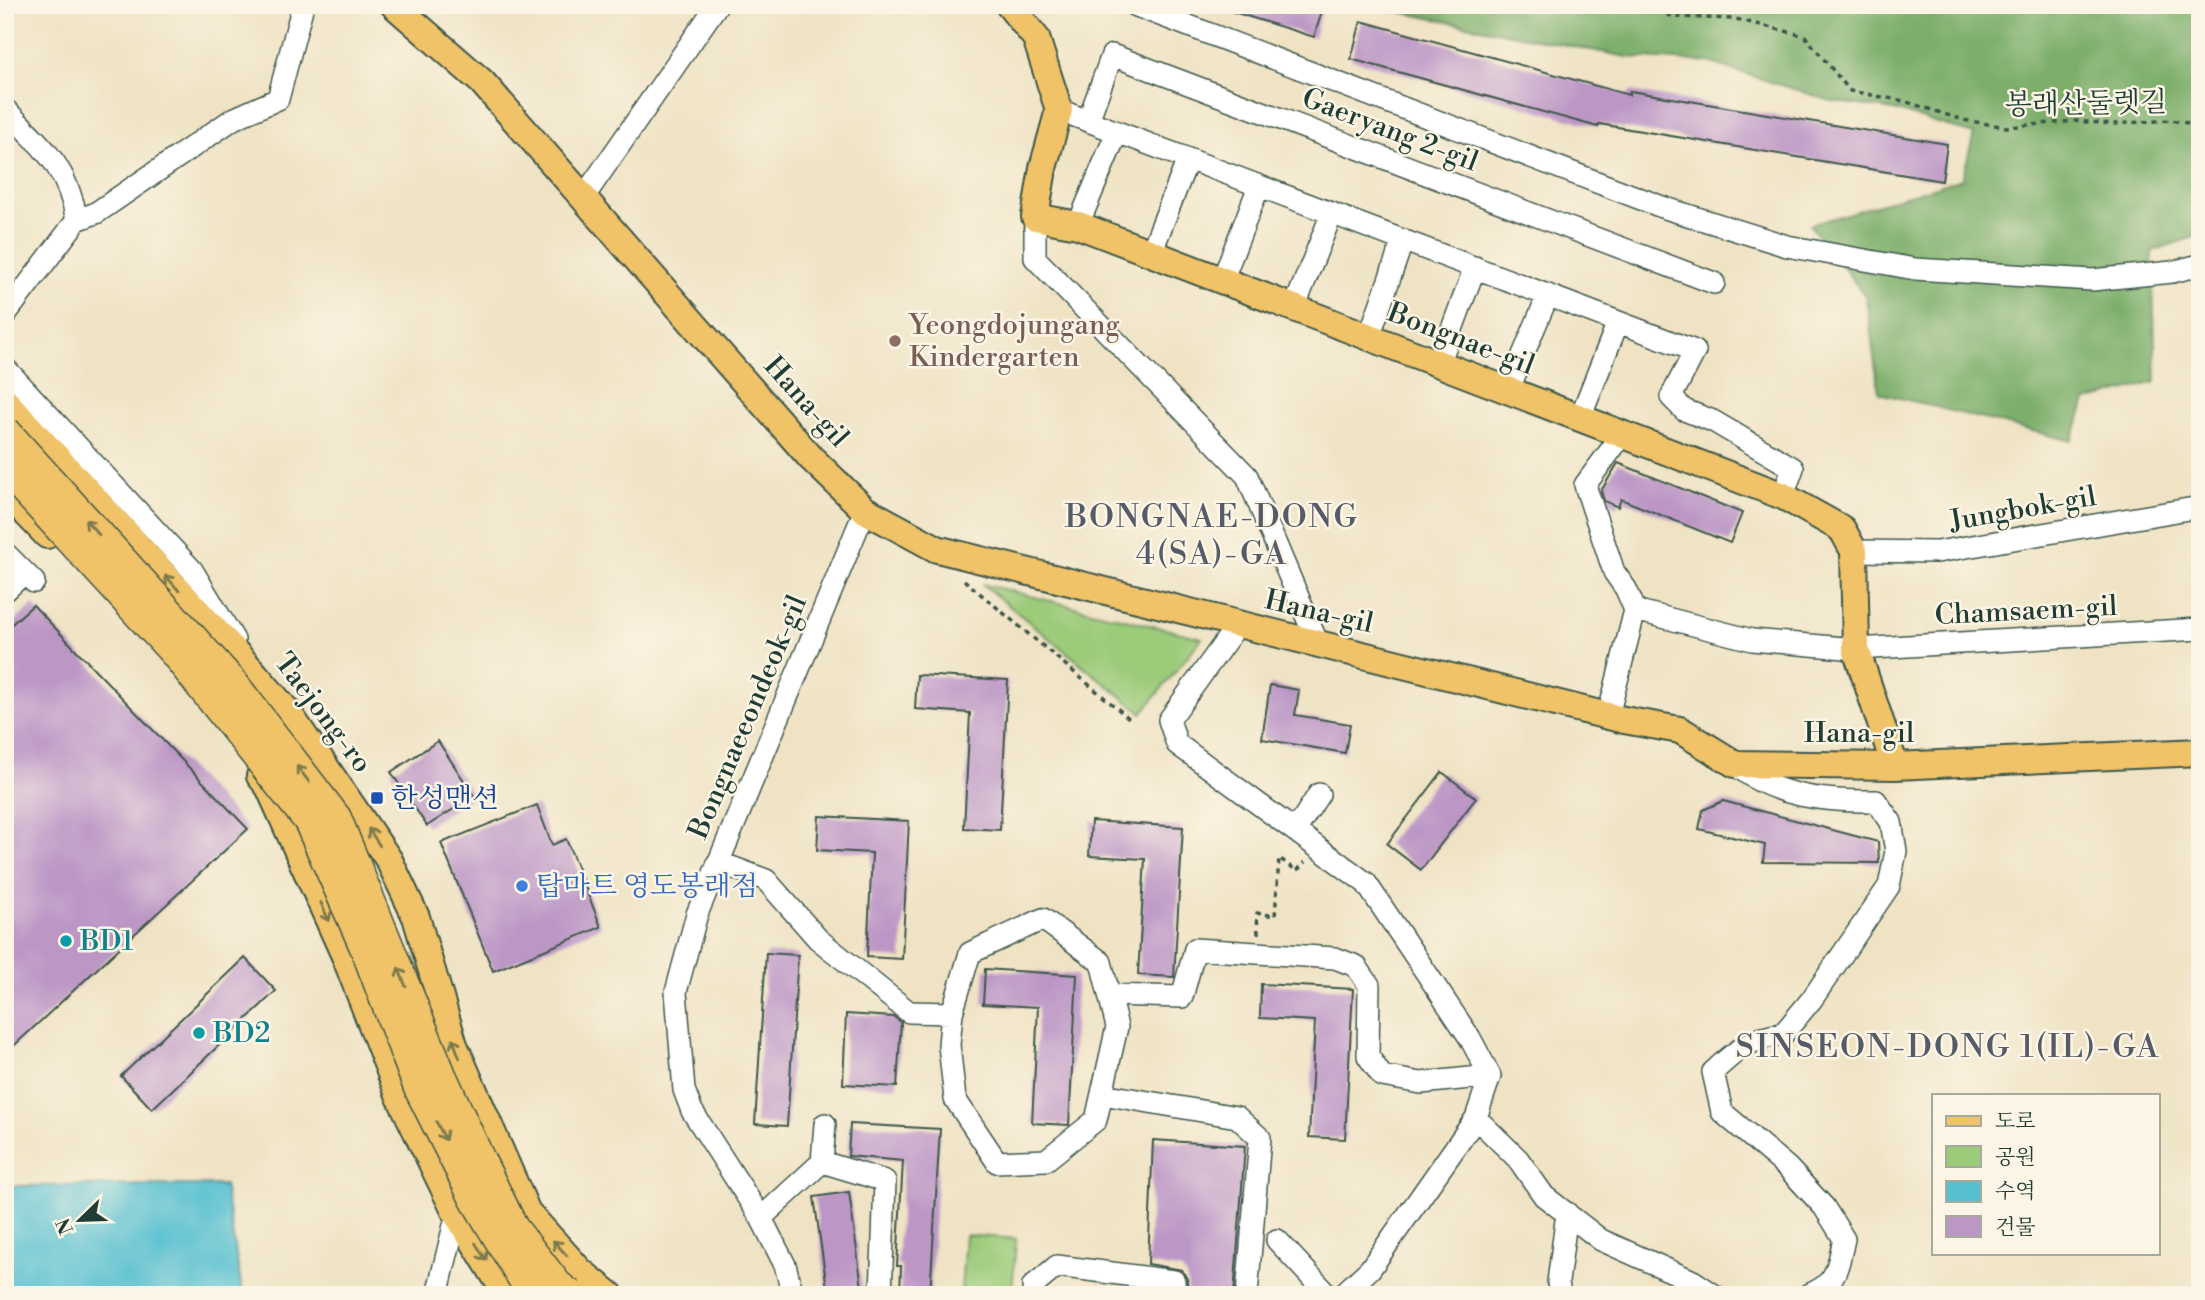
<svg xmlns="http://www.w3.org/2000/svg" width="2205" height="1300" viewBox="0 0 2205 1300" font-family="'Libre Bodoni','Noto Serif KR',serif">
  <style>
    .green { fill: #9ccb7a; stroke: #5e8457; stroke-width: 2 }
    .forest { fill: #7daf6a; stroke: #4e764f; stroke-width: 2 }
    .water { fill: #56c0d1; stroke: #3a7e82; stroke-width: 2 }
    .building { fill: #bc97c6 }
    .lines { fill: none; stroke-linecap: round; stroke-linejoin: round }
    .minor-casing { stroke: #3e564a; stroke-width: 24 }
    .major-casing { stroke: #3e564a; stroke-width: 30 }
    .path { stroke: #3e564a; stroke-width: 3.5; stroke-dasharray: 5 5; stroke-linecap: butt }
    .minor { stroke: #fff; stroke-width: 21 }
    .major { stroke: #f0c369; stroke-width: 26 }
    .highway-bridge-casing { stroke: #3e564a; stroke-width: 33; stroke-linecap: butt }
    .highway-bridge { stroke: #f0c369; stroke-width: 30 }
    .oneway { stroke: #7d794c }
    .education-dot { fill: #8d6e63; stroke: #fcf5e5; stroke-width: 2.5 }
    .transit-dot { fill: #1a4fb4; stroke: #fcf5e5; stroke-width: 2.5 }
    .shop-dot { fill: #3f7fe0; stroke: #fcf5e5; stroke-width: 2.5 }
    .culture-dot { fill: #0f9aa8; stroke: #fcf5e5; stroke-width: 2.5 }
    .labels { text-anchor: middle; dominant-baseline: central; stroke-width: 5; stroke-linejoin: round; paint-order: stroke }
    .street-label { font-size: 28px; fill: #1f3d34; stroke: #fcf5e5 }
    .education-label { font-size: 28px; fill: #785e54; stroke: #fcf5e5; text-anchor: start }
    .transit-label { font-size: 28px; fill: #164399; stroke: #fcf5e5; text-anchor: start }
    .shop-label { font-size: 28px; fill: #366cbe; stroke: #fcf5e5; text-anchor: start }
    .culture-label { font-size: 28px; fill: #0d838f; stroke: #fcf5e5; text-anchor: start }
    .quarter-label { font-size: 32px; letter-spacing: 2px; fill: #565c67; stroke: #fcf5e5 }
  </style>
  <rect width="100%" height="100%" fill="#fcf5e5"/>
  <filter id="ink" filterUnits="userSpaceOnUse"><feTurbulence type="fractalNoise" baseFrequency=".0143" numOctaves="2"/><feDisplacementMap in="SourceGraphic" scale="14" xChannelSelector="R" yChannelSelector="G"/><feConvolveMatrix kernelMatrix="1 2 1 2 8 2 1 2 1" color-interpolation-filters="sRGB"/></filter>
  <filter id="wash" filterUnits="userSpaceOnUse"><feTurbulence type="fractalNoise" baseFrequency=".00686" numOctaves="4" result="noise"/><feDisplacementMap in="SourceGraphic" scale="28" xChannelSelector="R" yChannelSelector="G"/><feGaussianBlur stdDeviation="1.57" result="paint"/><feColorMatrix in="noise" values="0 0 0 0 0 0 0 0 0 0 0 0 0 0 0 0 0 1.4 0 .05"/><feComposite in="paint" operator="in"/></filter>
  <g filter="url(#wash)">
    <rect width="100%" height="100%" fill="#efe3c4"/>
    <!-- green -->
    <path class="green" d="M982,584l220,54 -60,75z
      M965,1235l51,4 -4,55 -51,-4z"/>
    <!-- forest -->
    <path class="forest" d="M1364,5h836v230l-48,16 4,131 -70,19 -14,40 -193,-48 -13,-96 -56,-72 152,-46 12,-45 -80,-24 -63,-9 -123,-39 -81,-5z"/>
    <!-- water -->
    <path class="water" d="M224,1185l19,110h-238v-109z"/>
    <g id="blocks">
      <!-- building -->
      <path class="building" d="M1224,5h100l-10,32 -90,-28z
        M1361,21l268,74 1,-4 317,53 -5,37 -343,-57 -1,3 -247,-68z
        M1618,463l124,50 -12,30 -109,-44 -3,8 -14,-6 -3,-10z
        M33,605l215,224 -243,225v-424z
        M917,675l91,5 -8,150 -36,-2 6,-115 -55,-4z
        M1270,685l29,5 -4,25 55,9 -5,29 -83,-14z
        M438,741l36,55 -47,30 -36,-54z
        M1442,772l34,26 -55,72 -34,-26z
        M1723,801l155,41 1,21 -116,-1 2,-17 -66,-16 4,-19z
        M537,805l15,40 14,-6 35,88 -108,44 -52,-128z
        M819,816l90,5 -7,138 -35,-2 5,-104 -55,-3z
        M1091,821l92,6 -9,150 -36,-2 7,-116 -56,-3z
        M766,953l32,2 -11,171 -32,-2z
        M245,958l31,33 -124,118 -31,-33z
        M985,969l92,6 -8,150 -37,-2 6,-116 -55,-3z
        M1261,984l92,5 -8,150 -36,-2 6,-116 -55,-3z
        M846,1014l48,3 7,5 -4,65 -54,-3z
        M850,1124l90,5 -10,166h-30l1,-29h-4l6,-105 -55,-5z
        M1153,1140l92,6 -11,149h-46l-1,-16 -5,-9 -34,-6z
        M849,1192l14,103h-35l-14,-98z"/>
    </g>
  </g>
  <g filter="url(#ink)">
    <use href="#blocks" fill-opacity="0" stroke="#3e564a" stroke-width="2"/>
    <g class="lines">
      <defs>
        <path id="minor" d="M1134,5l528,202 125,39 128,23 177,11 80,-8 28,-7
          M5,109c38,39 61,55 72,111
          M1059,110l636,241 -24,46 13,13 29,11 80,47 -10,28
          M1088,121l24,-66 602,228
          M583,198l134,-193
          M1035,217v41l212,218 71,168
          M1078,225l39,-93
          M1151,253l37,-94
          M1222,281l37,-95
          M1294,308l38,-95
          M5,315l72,-95 19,-7 137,-94 45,-20 25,-94
          M1369,337l34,-97
          M1439,364l36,-97
          M5,368l187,202 42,70
          M1508,391l40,-96
          M1580,418l38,-96
          M1854,551l83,1 263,-45
          M5,553l29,29
          M5,591l19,-18
          M1635,610l117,30 104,9 344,-20
          M1238,624l-69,96 8,24 189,139 104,155 20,38 -14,42 -106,151 -28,26
          M1608,716l27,-106 -9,-21 -12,-17 -29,-87 37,-50
          M1735,764c36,33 93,38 141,37l15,21 5,29 -7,35 -77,113 -29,35c-31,3 -48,17 -70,38l9,40 66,56 36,39 20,32c-7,29 -6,44 -36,56
          M1295,831l24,-37
          M718,862l48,18 52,59 91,73 43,1 18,-60 73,-34 58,43 16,65 -21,93 -50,40 -49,2 -42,-63 -6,-54 3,-32
          M1109,995l73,2 13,-48 140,9 21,8 13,19 -1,71 14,20 39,7 69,-7
          M1102,1094l135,23 23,21 -13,157
          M1476,1118l42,41 26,37 57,44 92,41 21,14
          M822,1162l63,19 -4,114
          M761,1218l61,-56 3,-38
          M1277,1240l51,55
          M437,1295l22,-90
          M793,1295l-8,-30 -24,-47 -69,-107 -8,-21 -8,-98 21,-78 168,-404
          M1034,1295l-1,-9 24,-20 117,15 1,14
          M1560,1295l-2,-13 9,-69"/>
        <path id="major" d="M394,5l88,77 329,376 54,52 72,39 687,171 56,10 55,34 160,2 305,-14
          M1009,5l27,33 23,72 -16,58 -8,49 43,8 705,271 59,33 12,22 2,98 39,117
          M5,401l250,273 32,37 102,149 27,57 38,128 73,167 53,59 30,24
          M5,491l42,44
          M260,776l9,11 76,169 55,141 56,116 51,82"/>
      </defs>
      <!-- minor casing -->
      <use href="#minor" class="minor-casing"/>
      <!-- major casing -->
      <use href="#major" class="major-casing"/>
      <!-- path -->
      <path class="path" d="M1628,5l47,12 61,2 69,17 45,55 54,10 59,19 44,7 68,-6 39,3 56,-4 30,5
        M964,580l166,139
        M1258,934l-1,-21 18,3 4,-58 18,13 8,-9"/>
      <!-- minor -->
      <use href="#minor" class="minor"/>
      <!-- major -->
      <use href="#major" class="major"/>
      <defs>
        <path id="highway-bridge" d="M5,431l227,251 104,136 105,257 38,83 34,70 44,57 13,10
          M5,468l169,184 135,169 56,126 54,141 56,111 58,96"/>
      </defs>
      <!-- highway-bridge casing -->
      <use href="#highway-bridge" class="highway-bridge-casing"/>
      <!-- highway-bridge -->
      <use href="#highway-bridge" class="highway-bridge"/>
    </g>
    <!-- one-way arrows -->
    <defs><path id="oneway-shaft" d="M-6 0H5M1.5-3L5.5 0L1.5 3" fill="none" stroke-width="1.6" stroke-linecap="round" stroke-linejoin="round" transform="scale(1.75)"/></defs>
    <g class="oneway">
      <use href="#oneway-shaft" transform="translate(92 527) rotate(-132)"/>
      <use href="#oneway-shaft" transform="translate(172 583) rotate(-132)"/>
      <use href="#oneway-shaft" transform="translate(303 774) rotate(-127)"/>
      <use href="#oneway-shaft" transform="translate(374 837) rotate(-123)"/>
      <use href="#oneway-shaft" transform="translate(325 912) rotate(66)"/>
      <use href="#oneway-shaft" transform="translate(402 977) rotate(-112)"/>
      <use href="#oneway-shaft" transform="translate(456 1048) rotate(-110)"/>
      <use href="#oneway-shaft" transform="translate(441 1131) rotate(63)"/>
      <use href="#oneway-shaft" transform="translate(560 1248) rotate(-132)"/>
      <use href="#oneway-shaft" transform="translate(481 1252) rotate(58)"/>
    </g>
  </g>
  <!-- markers -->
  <circle class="education-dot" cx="895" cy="341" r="7"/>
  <rect class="transit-dot" x="370" y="791" width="14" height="14" rx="3.5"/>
  <circle class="shop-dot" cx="522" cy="886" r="7"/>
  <g class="culture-dot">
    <circle cx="66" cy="941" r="7"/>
    <circle cx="199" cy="1033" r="7"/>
  </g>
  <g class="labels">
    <!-- street labels -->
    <g class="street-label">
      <text transform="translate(2086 104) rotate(-1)">봉래산둘렛길</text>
      <text transform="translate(1390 130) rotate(21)">Gaeryang 2-gil</text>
      <text transform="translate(1461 339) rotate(21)">Bongnae-gil</text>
      <text transform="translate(806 402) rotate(48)">Hana-gil</text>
      <text transform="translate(2023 509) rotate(-10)">Jungbok-gil</text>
      <text transform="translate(2026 611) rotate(-3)">Chamsaem-gil</text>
      <text transform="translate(1319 612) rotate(13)">Hana-gil</text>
      <text transform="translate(323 713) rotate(53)">Taejong-ro</text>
      <text transform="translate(748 717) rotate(-67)">Bongnaeeondeok-gil</text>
      <text x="1859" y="733">Hana-gil</text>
    </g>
    <!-- education labels -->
    <g class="education-label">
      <text x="909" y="325">Yeongdojungang<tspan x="909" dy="32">Kindergarten</tspan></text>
    </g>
    <!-- transit labels -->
    <g class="transit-label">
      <text x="391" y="798">한성맨션</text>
    </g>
    <!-- shop labels -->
    <g class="shop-label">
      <text x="536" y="886">탑마트 영도봉래점</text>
    </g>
    <!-- culture labels -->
    <g class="culture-label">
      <text x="80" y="941">BD1</text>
      <text x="213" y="1033">BD2</text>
    </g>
    <!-- quarter labels -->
    <g class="quarter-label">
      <text x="1212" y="517">BONGNAE-DONG<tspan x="1212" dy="37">4(SA)-GA</tspan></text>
      <text x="1948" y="1047">SINSEON-DONG 1(IL)-GA</text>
    </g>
  </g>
  <!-- margin -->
  <rect width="2205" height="1300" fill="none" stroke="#fcf5e5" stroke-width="28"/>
  <!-- legend -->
  <rect x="1932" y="1094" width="228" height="161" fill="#fcf5e5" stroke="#a4ab9e" stroke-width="2"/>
  <rect x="1946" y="1116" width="35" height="10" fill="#f0c369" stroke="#a4ab9e" stroke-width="2"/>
  <text x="1995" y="1128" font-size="21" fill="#1f3d34">도로</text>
  <rect x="1946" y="1146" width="35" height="21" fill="#9ccb7a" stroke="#a4ab9e" stroke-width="2"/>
  <text x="1995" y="1164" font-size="21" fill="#1f3d34">공원</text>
  <rect x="1946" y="1181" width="35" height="21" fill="#56c0d1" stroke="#a4ab9e" stroke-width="2"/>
  <text x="1995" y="1198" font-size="21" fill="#1f3d34">수역</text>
  <rect x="1946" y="1216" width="35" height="21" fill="#bc97c6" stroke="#a4ab9e" stroke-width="2"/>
  <text x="1995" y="1234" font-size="21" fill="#1f3d34">건물</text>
  <!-- north arrow -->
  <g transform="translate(80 1220) rotate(247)" stroke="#fcf5e5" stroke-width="5" paint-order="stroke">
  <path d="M0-5L12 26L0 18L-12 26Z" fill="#1f3d34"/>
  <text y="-10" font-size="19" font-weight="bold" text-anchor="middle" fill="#1f3d34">N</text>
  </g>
</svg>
